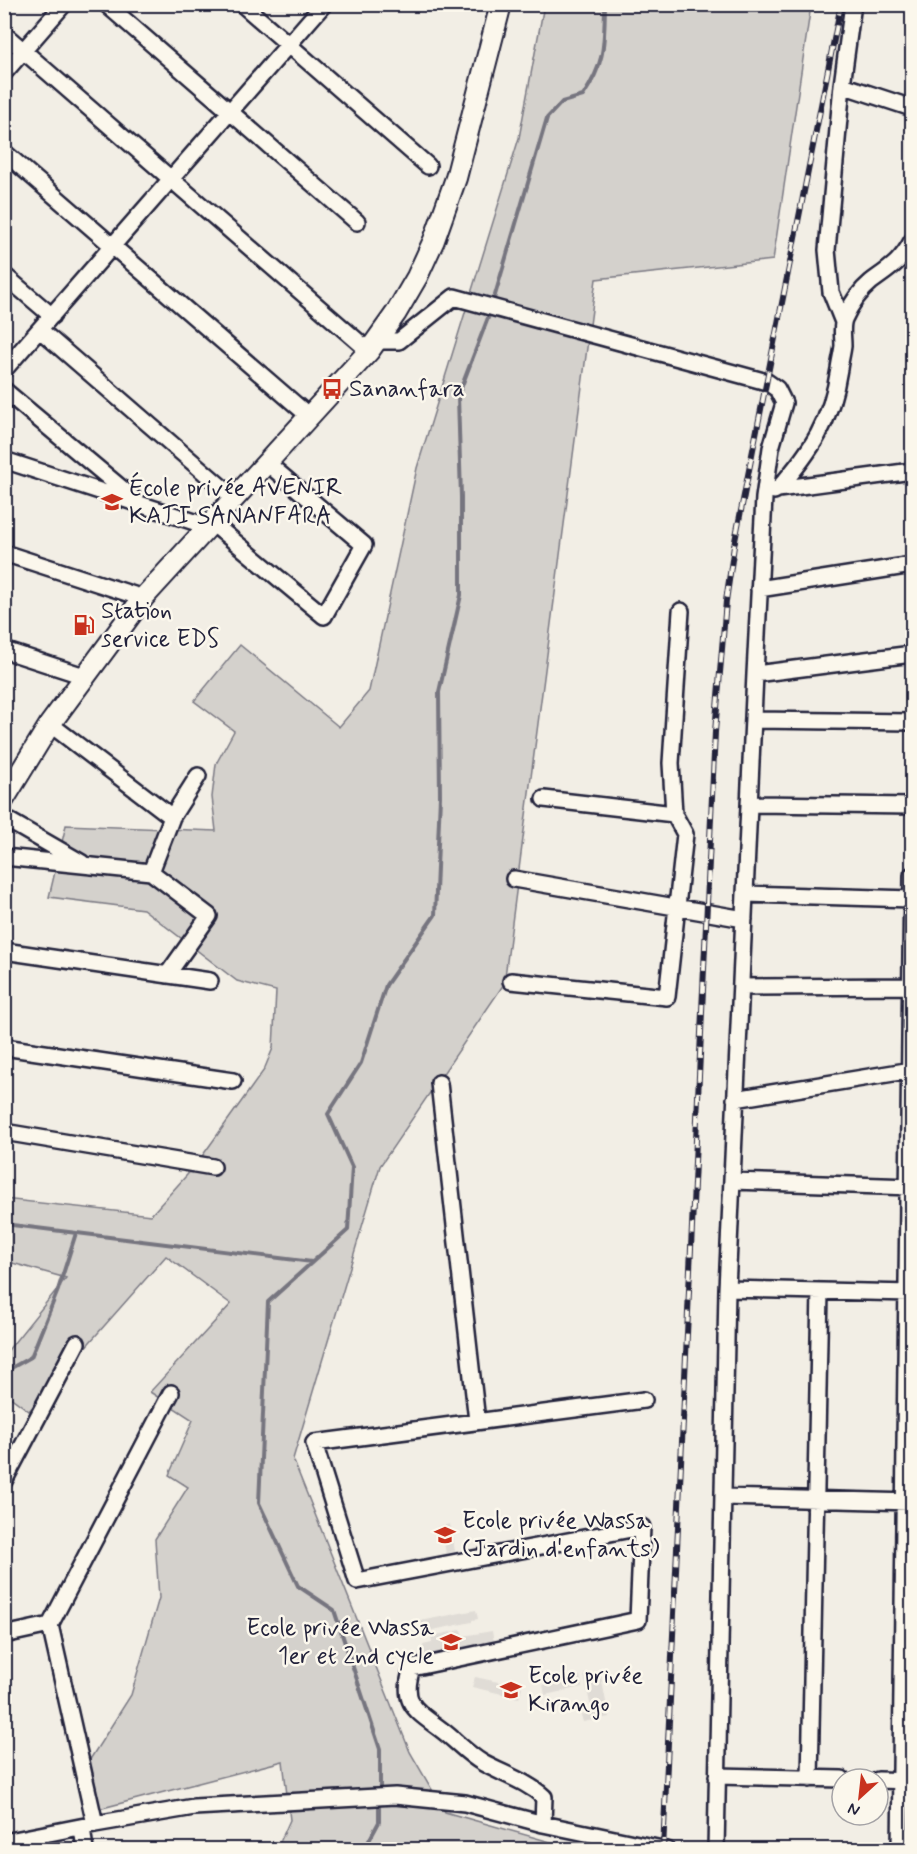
<svg xmlns="http://www.w3.org/2000/svg" width="917" height="1854" viewBox="0 0 917 1854" font-family="Mynerve,sans-serif">
  <style>
    .built { fill: #e0dcd6 }
    .green { fill: #d4d1cc; stroke: #7b7a84; stroke-width: 1.5 }
    .lines { fill: none; stroke-linecap: round; stroke-linejoin: round }
    .stream { stroke: #76747f; stroke-width: 4 }
    .minor-casing { stroke: #22223b; stroke-width: 20 }
    .major-casing { stroke: #22223b; stroke-width: 24 }
    .minor { stroke: #fbf7ec; stroke-width: 15 }
    .major { stroke: #fbf7ec; stroke-width: 20 }
    .rail-casing { stroke: #22223b; stroke-width: 6 }
    .rail { stroke: #fbf7ec; stroke-width: 4; stroke-dasharray: 11; stroke-linecap: butt }
    .labels { text-anchor: middle; dominant-baseline: central; stroke-width: 5; stroke-linejoin: round; paint-order: stroke }
    .poi-label { font-size: 24px; fill: #22223b; stroke: #fbf7ec; text-anchor: start }
  </style>
  <rect width="100%" height="100%" fill="#f2eee5"/>
  <filter id="ink" filterUnits="userSpaceOnUse"><feTurbulence type="fractalNoise" baseFrequency=".0167" numOctaves="2"/><feDisplacementMap in="SourceGraphic" scale="12" xChannelSelector="R" yChannelSelector="G"/><feConvolveMatrix kernelMatrix="1 2 1 2 8 2 1 2 1" color-interpolation-filters="sRGB"/></filter>
  <g filter="url(#ink)">
    <!-- built -->
    <path class="built" d="M450,1524l5,27 -9,2 -2,-10 -4,1 -3,-17z
      M476,1610l2,9 -6,1v2l-49,10 -3,-11z
      M461,1630l2,6 29,-5 2,11 -69,13 -2,-10 9,-2 -1,-7z
      M600,1671l9,46 -26,5 -2,-7 11,-2 -8,-39z
      M580,1676l2,11 -37,8 -2,-10z
      M475,1677l47,10 -3,11 -47,-11z"/>
    <!-- green -->
    <path class="green" d="M544,5h267l-38,255 -177,19 -92,705 -124,182 -87,293 117,293 35,60 130,37h-298l13,-29 -7,-59 -192,50 -9,-39 49,-77 28,-97 -4,-59 33,-52 -19,-12 24,-55 -43,-28 81,-88 -65,-48 -137,155 -24,-18v-39l61,-76 -61,-17 -1,-62 147,16 44,-49 69,-96 9,-22 3,-57 -39,-10 -94,-72 -94,-12 17,-72 150,6 -4,-34 4,-33 18,-33 -40,-30 46,-56 99,82 30,-36 48,-223 102,-330z"/>
    <g class="lines">
      <!-- stream -->
      <path class="stream" d="M493,302l54,-184 15,-16 21,-6c23,-35 21,-52 22,-92
        M4,1224l308,38
        M4,1372l27,-15 27,-67 18,-57
        M380,1792v-43l-46,-139 -36,-24 -39,-83 9,-201 80,-72 4,-63 -24,-53 33,-51 25,-78 49,-70 5,-119 -1,-104 22,-97v-98l-3,-101 33,-86
        M364,1850l15,-28v-22"/>
      <defs>
        <path id="minor" d="M106,4l251,218
          M242,4l186,162
          M4,34l365,317
          M4,73l60,-69
          M842,85l70,23
          M4,152l306,265
          M4,275l48,41
          M843,322l-12,-30 -4,-42 15,-165 11,-81
          M40,330l194,168
          M377,341h22l55,-44 313,85 10,7 7,14 -13,45 -7,50 -9,176 -28,615 -11,561
          M4,370l320,-366
          M4,390l129,108
          M4,460l203,66
          M778,489c34,-39 53,-67 61,-120 1,-8 3,-15 4,-23 0,-9 -2,-19 1,-27 6,-13 16,-28 27,-37 19,-14 30,-20 41,-41
          M774,491l4,-2 134,-18
          M211,522l113,94 40,-71 -97,-82
          M4,553l139,45
          M759,589l153,-24
          M4,650l80,26
          M755,674l157,-20
          M753,720l159,2
          M50,724l122,93
          M544,799l130,15
          M749,804l163,2
          M4,818l78,45
          M4,857l147,15 58,44 -42,59
          M151,872l21,-55 26,-41
          M514,879l230,40
          M745,894l167,5
          M4,951l206,30
          M511,981l156,16 18,-163 -11,-20 -3,-51 10,-152
          M741,987l170,-1
          M4,1047l229,34
          M439,1083l38,338
          M735,1099l177,-29
          M4,1132l209,35
          M732,1181l180,6
          M727,1289l185,4
          M4,1481l73,-138
          M723,1497l189,5
          M4,1635l46,-10
          M717,1776l125,3
          M810,1779l10,-488
          M878,1780l34,1
          M95,1824l-45,-199 121,-232
          M543,1824l1,-27c-18,-16 -41,-23 -61,-34 -14,-8 -27,-22 -40,-32 -26,-20 -43,-26 -31,-63l226,-48 4,-93 -285,54 -43,-138 330,-43
          M82,1827l3,23
          M4,1842l91,-18 99,-17 201,-11 70,7 78,21 124,26
          M900,1850l12,-975"/>
        <path id="major" d="M4,799l46,-75 93,-126 226,-247 27,-38 21,-36 17,-37 22,-62 45,-174"/>
      </defs>
      <!-- minor casing -->
      <use href="#minor" class="minor-casing"/>
      <!-- major casing -->
      <use href="#major" class="major-casing"/>
      <!-- minor -->
      <use href="#minor" class="minor"/>
      <!-- major -->
      <use href="#major" class="major"/>
      <defs>
        <path id="rail" d="M663,1850l52,-1118 11,-131 8,-55 107,-542"/>
      </defs>
      <!-- rail casing -->
      <use href="#rail" class="rail-casing"/>
      <!-- rail -->
      <use href="#rail" class="rail"/>
    </g>
  </g>
  <!-- icons -->
  <defs>
    <symbol id="bus-bare" viewBox="-9 -9 18 18"><path d="M-5-6H5V4H4V6H2V4H-2V6H-4V4H-5ZM-3.5-4V0h7V-4ZM-3.5 1.2v1.5H-2V1.2ZM2 1.2v1.5H3.5V1.2Z" fill="#c8321e" stroke="#fbf7ec" stroke-width="2.5" paint-order="stroke"/></symbol>
    <symbol id="school-bare" viewBox="-9 -9 18 18"><path d="M0-5L7-2L0 1L-7-2ZM-4 1L0 2.5L4 1V4Q0 6-4 4Z" fill="#c8321e" stroke="#fbf7ec" stroke-width="2.5" paint-order="stroke"/></symbol>
    <symbol id="fuel-bare" viewBox="-9 -9 18 18"><path d="M-5.5-6h7V0h2V4h1.3V-2.5L3-4.5l.8-.8L6-3V5H2.5V1h-1V6h-7ZM-4.2-4.7v3.2H.2V-4.7Z" fill="#c8321e" stroke="#fbf7ec" stroke-width="2.5" paint-order="stroke"/></symbol>
  </defs>
  <g fill-rule="evenodd">
    <use href="#bus-bare" x="317" y="374" width="30" height="30"/>
    <use href="#school-bare" x="97" y="487" width="30" height="30"/>
    <use href="#fuel-bare" x="69" y="610" width="30" height="30"/>
    <use href="#school-bare" x="430" y="1520" width="30" height="30"/>
    <use href="#school-bare" x="436" y="1627" width="30" height="30"/>
    <use href="#school-bare" x="496" y="1675" width="30" height="30"/>
  </g>
  <g class="labels">
    <!-- poi labels -->
    <g class="poi-label">
      <text x="349" y="389">Sananfara</text>
      <text x="129" y="488">École privée AVENIR<tspan x="129" dy="28">KATI SANANFARA</tspan></text>
      <text x="101" y="611">Station<tspan x="101" dy="28">service EDS</tspan></text>
      <text x="462" y="1521">Ecole privée Wassa<tspan x="462" dy="28">(Jardin d'enfants)</tspan></text>
      <text x="434" y="1628" text-anchor="end">Ecole privée Wassa<tspan x="434" dy="28">1er et 2nd cycle</tspan></text>
      <text x="528" y="1676">Ecole privée<tspan x="528" dy="28">Kirango</tspan></text>
    </g>
  </g>
  <!-- margin -->
  <rect width="917" height="1854" fill="none" stroke="#fbf7ec" stroke-width="24"/>
  <rect x="12" y="12" width="893" height="1830" fill="none" stroke="#22223b" stroke-width="2" filter="url(#ink)"/>
  <!-- north arrow -->
  <g transform="translate(860 1797) rotate(207)"><circle r="28" fill="#fbf7ec" stroke="#a4a2a5" stroke-width="1.5"/>
  <path d="M0-4.5L10 22L0 15L-10 22Z" fill="#c8321e"/>
  <text y="-9" font-size="16" font-weight="bold" text-anchor="middle" fill="#22223b">N</text>
  </g>
</svg>
